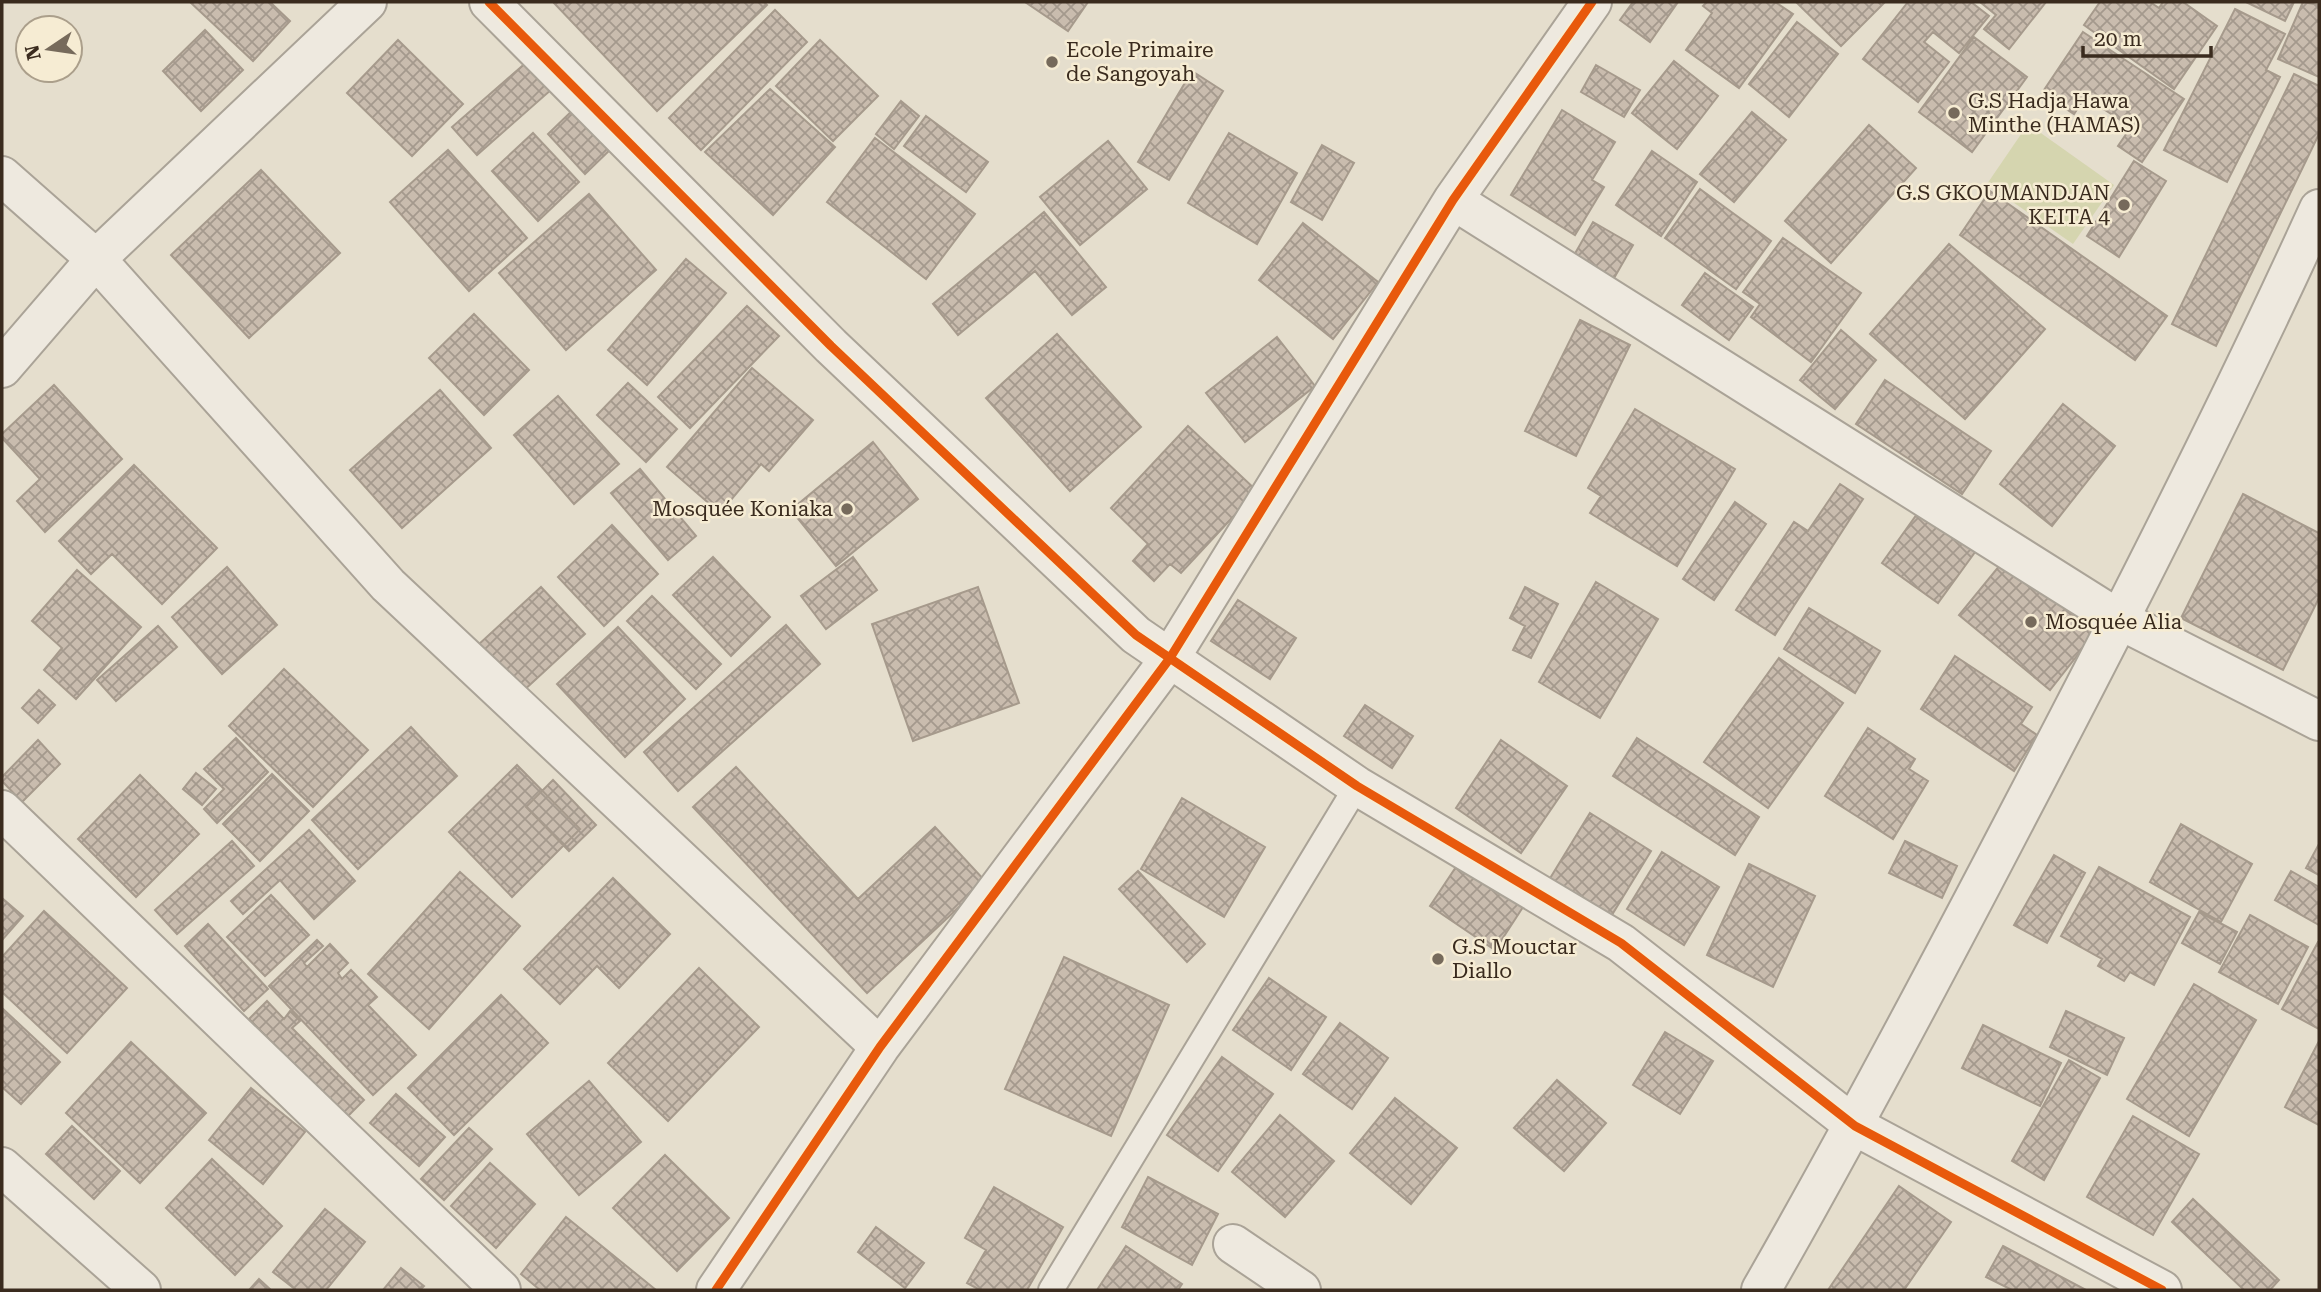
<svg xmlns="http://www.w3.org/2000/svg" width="2321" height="1292" viewBox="0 0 2321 1292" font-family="'Roboto Serif',serif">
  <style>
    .grass { fill: #d5d5af }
    .building { fill: url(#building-cross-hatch); stroke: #a69a8c; stroke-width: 2 }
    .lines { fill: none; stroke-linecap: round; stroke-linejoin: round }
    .service-casing { stroke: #aaa397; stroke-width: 28 }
    .minor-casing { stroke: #aaa397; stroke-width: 42 }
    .service { stroke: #eee9df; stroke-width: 24 }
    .minor { stroke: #eee9df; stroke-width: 38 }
    .cycleway-casing { stroke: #f6ecd3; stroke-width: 13 }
    .cycleway { stroke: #e8590c; stroke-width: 9 }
    .poi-dot { fill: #766a5b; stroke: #f6ecd3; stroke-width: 2.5 }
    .labels { text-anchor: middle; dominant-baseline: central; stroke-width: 5; stroke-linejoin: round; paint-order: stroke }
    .poi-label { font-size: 21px; fill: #3a2b1e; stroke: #f6ecd3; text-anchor: start }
  </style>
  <defs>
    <pattern id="building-cross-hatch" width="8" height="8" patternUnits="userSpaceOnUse" patternTransform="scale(1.75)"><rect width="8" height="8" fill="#c9bcae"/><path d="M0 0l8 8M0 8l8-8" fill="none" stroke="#a4998d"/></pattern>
  </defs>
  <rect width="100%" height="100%" fill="#e5decd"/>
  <!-- grass -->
  <path class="grass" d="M2028,124l86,61 -41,59 -86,-60z"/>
  <!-- building -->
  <path class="building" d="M190,2h80l20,19 -37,40z
    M553,2h211l3,3 -110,106z
    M1025,2h63l-20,29z
    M1633,2h45l-28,40 -30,-22z
    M1707,2h68l18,12 -54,74 -53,-38 26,-37 -9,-7z
    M1796,2h89l-44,44z
    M1908,2h63l18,14 -30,37 -26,-21 -9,10 25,20 -31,40 -55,-43z
    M1980,2h66l-37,47 -25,-20 12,-14z
    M2100,2h50l9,6 4,-6h20l34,24 -43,63 -90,-64z
    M2246,2h48l-9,19z
    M2303,2l16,3v72l-41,-18z
    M2235,9l50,25 -19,36 14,7 -53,105 -63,-32z
    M775,10l32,32 -106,108 -32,-32z
    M1797,22l41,32 -49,63 -40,-33z
    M205,30l38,40 -42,41 -38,-40z
    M2083,32l101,67 -42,63 -24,-16 13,-19 -46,-30 -11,17 -32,-21z
    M1974,37l53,40 -55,75 -53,-40z
    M398,40l65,64 -51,52 -65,-63z
    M820,40l58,56 -45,45 -57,-55z
    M528,61l24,28 -75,66 -25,-28z
    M1674,61l44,35 -41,53 -45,-36z
    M1596,65l44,25 -16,27 -43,-25z
    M1192,71l31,20 -54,89 -31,-18z
    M2294,74l25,12v48l-103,212 -44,-22z
    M770,89l65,58 -62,68 -68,-63z
    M901,101l18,15 -25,33 -18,-15z
    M576,107l37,40 -28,27 -37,-40z
    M1562,110l53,32 -23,38 12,7 -29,48 -64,-40z
    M1752,112l34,28 -52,62 -34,-28z
    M926,116l62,46 -22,30 -62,-46z
    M1869,125l47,43 -85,95 -46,-42z
    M533,133l46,49 -41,39 -46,-50z
    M1229,133l68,40 -40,71 -69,-41z
    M875,138l100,76 -49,65 -99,-77z
    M1108,141l39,48 -67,56 -40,-48z
    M1322,145l32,18 -32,57 -31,-18z
    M448,150l79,88 -58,53 -79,-89z
    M1652,151l45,31 -36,54 -45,-31z
    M2134,161l32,20 -47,76 -32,-21z
    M261,170l79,83 -91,85 -78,-83z
    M1700,189l71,52 -35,48 -71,-51z
    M1990,191l177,125 -32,44 -175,-125z
    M589,194l67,76 -90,80 -67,-77z
    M1044,212l62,75 -34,28 -37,-44 -77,64 -25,-31z
    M1593,222l40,23 -20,35 -40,-23z
    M1303,223l75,59 -45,57 -74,-59z
    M1783,238l78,55 -50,69 -60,-45 9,-13 -17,-12z
    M1949,244l96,85 -80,90 -95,-85z
    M686,259l40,34 -79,92 -39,-35z
    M1705,273l48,34 -24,33 -47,-35z
    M747,306l32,30 -89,92 -32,-31z
    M474,314l55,56 -45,45 -55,-57z
    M1580,320l50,25 -54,111 -51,-25z
    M1841,330l35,30 -41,49 -35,-29z
    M1057,334l84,93 -71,64 -84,-93z
    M1277,337l38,49 -70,56 -39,-49z
    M752,368l61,52 -44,51 -8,-7 -41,49 -53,-46z
    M1885,380l106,71 -29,43 -106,-70z
    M628,383l49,46 -31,33 -49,-47z
    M54,385l68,74 -77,73 -28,-31 23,-22 -38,-41v-4z
    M440,390l51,58 -89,80 -52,-58z
    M558,396l61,68 -45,40 -60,-69z
    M2063,404l52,42 -63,80 -52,-42z
    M1635,409l100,60 -58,97 -87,-53 11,-17 -13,-8z
    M1188,426l69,65 -76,82 -11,-9 -16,17 -21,-20 15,-17 -37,-36z
    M873,442l45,57 -82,67 -45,-56z
    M134,465l83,83 -55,56 -50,-50 -21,20 -32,-33z
    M640,469l56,67 -28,24 -57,-67z
    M1840,484l23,15 -88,136 -39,-25 58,-88 14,9z
    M2243,494l76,39v65l-36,72 -102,-52z
    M1735,502l31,22 -52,76 -31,-21z
    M1922,507l56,41 -40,55 -56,-40z
    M612,525l46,49 -54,52 -46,-49z
    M713,557l57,60 -39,39 -58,-61z
    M853,557l24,33 -51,39 -25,-33z
    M2005,559l90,74 -45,57 -91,-75z
    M227,567l50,58 -55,49 -50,-57z
    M77,570l64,57 -65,72 -32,-29 18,-22 -30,-27z
    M1596,582l62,37 -58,99 -61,-36z
    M541,587l44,47 -63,58 -44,-47z
    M978,587l41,116 -106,38 -41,-117z
    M1525,587l33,17 -27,54 -18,-8 12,-24 -15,-8z
    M652,596l69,68 -25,25 -69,-68z
    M1238,600l58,38 -26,41 -59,-38z
    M1809,608l71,43 -25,42 -71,-44z
    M786,625l34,39 -142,127 -34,-39z
    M158,626l19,21 -61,54 -19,-21z
    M618,627l67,72 -60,58 -68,-73z
    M1955,656l77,51 -11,17 16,11 -23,36 -93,-62z
    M1779,658l64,45 -75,105 -64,-46z
    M284,669l84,81 -55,57 -84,-81z
    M39,690l16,15 -17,18 -16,-15z
    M1365,705l48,31 -21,32 -48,-32z
    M411,727l46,49 -99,93 -46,-49z
    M1868,728l47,31 -6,10 19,12 -35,58 -68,-43z
    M236,738l32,34 -51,51 -13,-14 20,-20 -20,-20z
    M1637,738l122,79 -24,38 -122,-79z
    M38,740l22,24 -38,38 -20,-21v-4z
    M1501,740l66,46 -46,67 -65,-45z
    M517,765l63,64 -68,68 -63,-65z
    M736,767l122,132 77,-72 51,55 -119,111 -174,-186z
    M196,773l20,16 -14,16 -19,-16z
    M272,774l37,37 -49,50 -37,-37z
    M140,775l59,59 -63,63 -58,-58z
    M553,780l43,45 -27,26 -43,-44z
    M1182,798l83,49 -41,70 -83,-48z
    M1590,813l61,38 -41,67 -61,-38z
    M2181,824l71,40 -31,58 -71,-40z
    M309,830l46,51 -41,38 -34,-39 -37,34 -12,-13z
    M232,841l22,25 -77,68 -22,-24z
    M1905,841l52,25 -15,32 -53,-25z
    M2319,844v31l-13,-7z
    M1662,852l57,35 -35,58 -57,-36z
    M2054,855l31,18 -38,70 -33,-18z
    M1460,861l65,43 -30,46 -65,-44z
    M1749,864l66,32 -42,91 -66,-32z
    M2099,867l91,50 -36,68 -24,-13 -6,9 -26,-15 4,-7 -41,-23z
    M1138,871l67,73 -18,18 -68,-73z
    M2291,871l28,16v38l-44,-25z
    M460,872l60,54 -91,103 -61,-55z
    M613,878l57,56 -51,54 -22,-22 -37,38 -36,-35z
    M271,895l38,40 -44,41 -38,-39z
    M2,898l21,18 -21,24z
    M44,911l83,77 -60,65 -65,-61v-35z
    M2199,912l38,20 -17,32 -38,-21z
    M2250,915l58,32 -30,57 -59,-32z
    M208,924l60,65 -24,22 -59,-65z
    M317,940l6,6 -19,17 3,4 23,-23 18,19 -10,10 4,6 9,-9 26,27 -9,8 48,50 -43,40 -104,-109z
    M2318,942h1v87l-37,-20z
    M1064,957l105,48 -58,131 -106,-47z
    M699,968l60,59 -91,94 -60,-58z
    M1269,978l57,39 -35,53 -58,-40z
    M2194,984l62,36 -67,116 -62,-37z
    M501,995l47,48 -94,92 -46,-47z
    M267,1001l17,18 6,-8 10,10 -8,7 72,72 -18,18 -97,-99z
    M2,1008l58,54 -39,42 -19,-17z
    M2066,1011l58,27 -17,37 -57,-28z
    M1340,1023l48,35 -36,51 -49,-35z
    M1983,1025l78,38 -21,43 -78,-38z
    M1665,1032l48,29 -33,53 -47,-29z
    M131,1042l75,71 -66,70 -74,-70z
    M2318,1043l1,1v81l-34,-18z
    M1222,1057l51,37 -55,77 -51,-36z
    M2069,1060l31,18 -56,102 -32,-19z
    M1557,1080l49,43 -42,48 -50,-43z
    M589,1081l52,61 -62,53 -52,-61z
    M251,1088l54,44 -42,52 -54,-44z
    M396,1094l49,43 -26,29 -49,-43z
    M1395,1098l62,50 -46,56 -61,-51z
    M1280,1115l54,46 -49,56 -53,-45z
    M2133,1116l66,38 -46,81 -66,-38z
    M72,1126l48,45 -26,28 -48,-45z
    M469,1128l23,21 -48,51 -23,-21z
    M665,1155l64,63 -52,53 -64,-63z
    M212,1159l70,67 -47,49 -69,-67z
    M490,1163l45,41 -39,44 -45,-42z
    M1148,1177l70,37 -26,51 -70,-38z
    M1899,1186l52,36 -47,68h-76z
    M994,1187l69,40 -36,63h-47l-13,-7 19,-33 -21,-12z
    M2193,1199l86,81 -9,10h-26l-72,-68z
    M325,1209l40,33 -39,48h-30l-23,-18z
    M566,1217l90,73h-116l-19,-16z
    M876,1227l48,36 -19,25 -47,-36z
    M1126,1246l56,38 -4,6h-81z
    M2003,1246l83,44h-74l-26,-13z
    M401,1268l23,18 -4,4h-37z
    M259,1279l12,11h-22z"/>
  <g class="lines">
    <defs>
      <path id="service" d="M1051,1290l306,-504"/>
      <path id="minor" d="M489,2l342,344 305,289 221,151 264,157 234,183 307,164
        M2,176l94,83 292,326 492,462
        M1453,200l667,420 199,101
        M2,368l94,-109 271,-257
        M2,810l499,480
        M2,1167l139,123
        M1233,1244l68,46
        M716,1290l164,-243 290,-389 283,-458 139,-198
        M1761,1290c90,-157 175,-318 259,-479 104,-198 206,-398 299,-602"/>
    </defs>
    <!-- service casing -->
    <use href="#service" class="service-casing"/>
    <!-- minor casing -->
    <use href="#minor" class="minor-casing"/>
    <!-- service -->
    <use href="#service" class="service"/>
    <!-- minor -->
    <use href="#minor" class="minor"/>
    <defs>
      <path id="cycleway" d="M489,2l342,344 305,289 221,151 264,157 234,183 307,164
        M716,1290l164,-243 290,-389 283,-458 139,-198"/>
    </defs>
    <!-- cycleway casing -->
    <use href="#cycleway" class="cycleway-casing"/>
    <!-- cycleway -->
    <use href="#cycleway" class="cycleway"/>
  </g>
  <!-- markers -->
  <g class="poi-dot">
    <circle cx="1052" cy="62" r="7"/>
    <circle cx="1954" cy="113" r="7"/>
    <circle cx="2124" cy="205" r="7"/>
    <circle cx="847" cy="509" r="7"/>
    <circle cx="2031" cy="622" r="7"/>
    <circle cx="1438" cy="959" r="7"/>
  </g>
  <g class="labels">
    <!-- poi labels -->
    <g class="poi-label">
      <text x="1066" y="50">Ecole Primaire<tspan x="1066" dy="24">de Sangoyah</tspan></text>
      <text x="1968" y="101">G.S Hadja Hawa<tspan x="1968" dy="24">Minthe (HAMAS)</tspan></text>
      <text x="2110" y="193" text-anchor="end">G.S GKOUMANDJAN<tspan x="2110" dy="24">KEITA 4</tspan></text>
      <text x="833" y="509" text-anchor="end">Mosquée Koniaka</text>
      <text x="2045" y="622">Mosquée Alia</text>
      <text x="1452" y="947">G.S Mouctar<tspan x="1452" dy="24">Diallo</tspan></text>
    </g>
  </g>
  <!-- border -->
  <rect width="2321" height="1292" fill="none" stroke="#3a2b1e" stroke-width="7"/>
  <!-- north arrow -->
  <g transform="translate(49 49) rotate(257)"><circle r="33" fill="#f6ecd3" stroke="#ab9f8b" stroke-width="2"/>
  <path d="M0-5L12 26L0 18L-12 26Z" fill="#766a5b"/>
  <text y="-10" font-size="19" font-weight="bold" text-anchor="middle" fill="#3a2b1e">N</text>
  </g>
  <!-- scale -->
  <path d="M2083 46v10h128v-10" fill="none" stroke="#3a2b1e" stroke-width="3.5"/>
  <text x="2094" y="46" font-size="21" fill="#3a2b1e" stroke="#f6ecd3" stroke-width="5" paint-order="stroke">20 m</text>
</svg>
